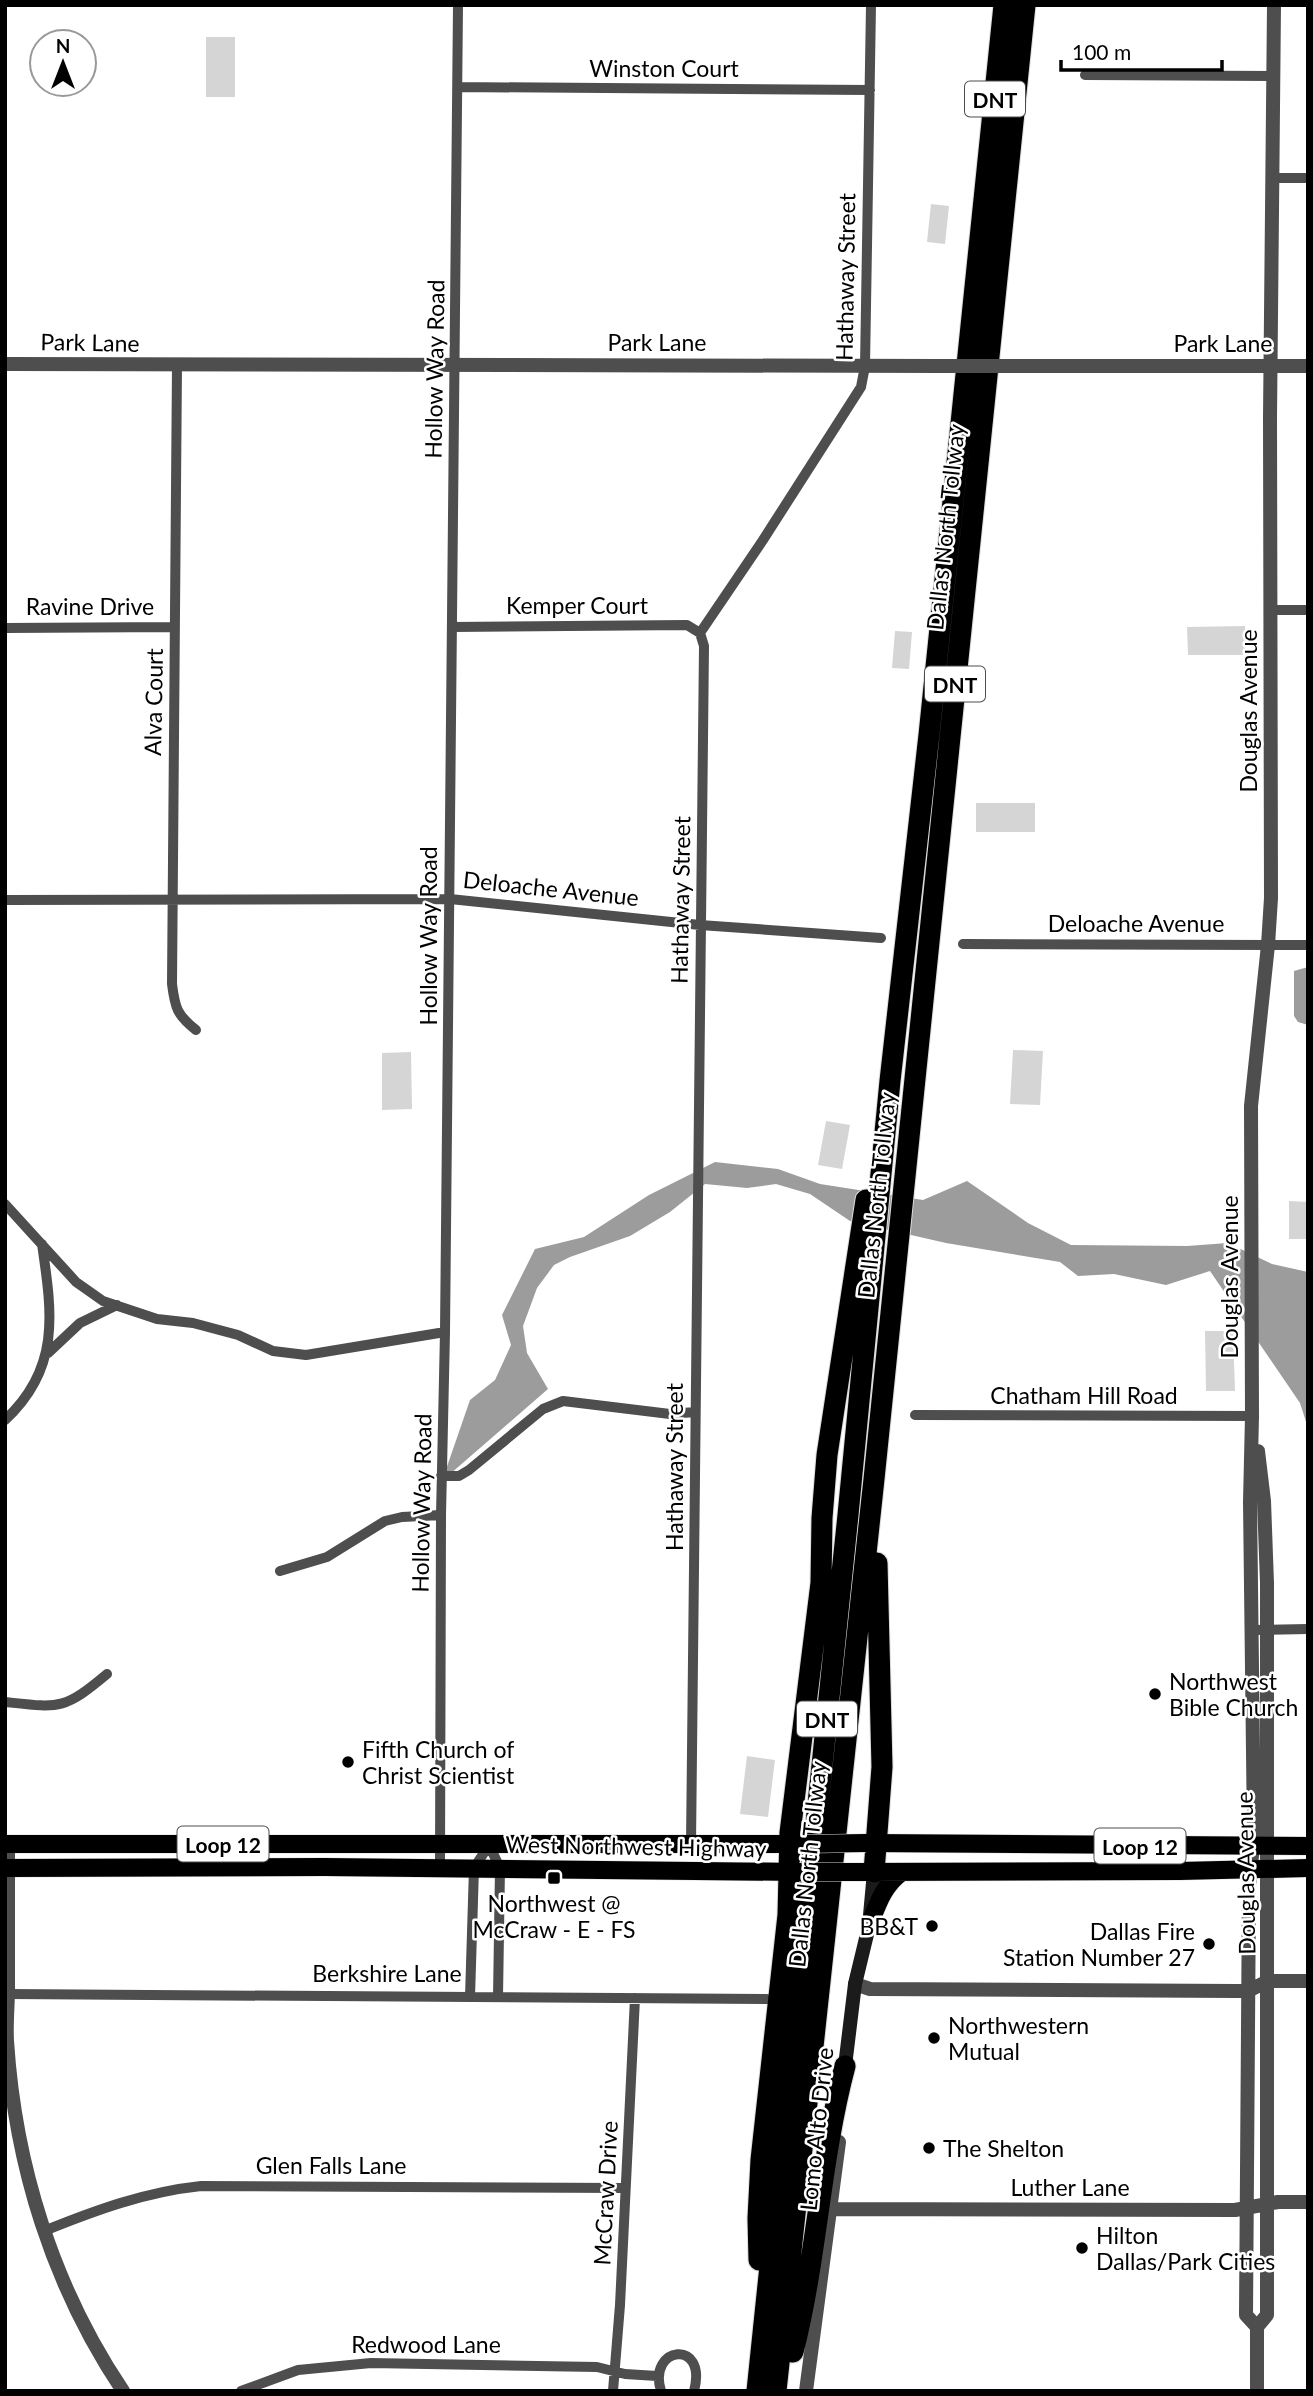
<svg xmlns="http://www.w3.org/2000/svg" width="1313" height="2396" viewBox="0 0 1313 2396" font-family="Lato,sans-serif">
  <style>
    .green { fill: #d5d5d5 }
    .water { fill: #9c9c9c }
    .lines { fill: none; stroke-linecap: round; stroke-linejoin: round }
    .primary-casing { stroke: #dbdbdb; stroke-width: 19 }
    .motorway-casing { stroke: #dbdbdb; stroke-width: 23 }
    .minor { stroke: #4e4e4e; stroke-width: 10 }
    .tertiary { stroke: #4e4e4e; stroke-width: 14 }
    .secondary { stroke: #1b1b1b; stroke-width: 14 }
    .primary { stroke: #000; stroke-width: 18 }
    .motorway { stroke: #000; stroke-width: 21 }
    .primary-bridge-casing { stroke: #dbdbdb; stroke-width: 19; stroke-linecap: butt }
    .tertiary-bridge { stroke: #4e4e4e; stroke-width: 14 }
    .primary-bridge { stroke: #000; stroke-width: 18 }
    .poi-dot { fill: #000; stroke: #fff; stroke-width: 2.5 }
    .labels { text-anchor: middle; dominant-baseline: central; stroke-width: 5; stroke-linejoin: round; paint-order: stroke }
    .shield { fill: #fff; stroke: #4c4c4c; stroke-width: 2 }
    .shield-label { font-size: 21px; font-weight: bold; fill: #000 }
    .street-label { font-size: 23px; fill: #000; stroke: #fff }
    .poi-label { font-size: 23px; fill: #000; stroke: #fff; text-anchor: start }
  </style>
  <rect width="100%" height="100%" fill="#fff"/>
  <!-- green -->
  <path class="green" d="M206,37h29v60h-29z
    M931,204l18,2 -4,38 -18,-2z
    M1245,626v29h-57l-1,-28z
    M895,631l17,1 -3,37 -17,-1z
    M976,803h59v29h-59z
    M1013,1050l30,1 -3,54 -30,-1z
    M411,1052l1,57 -30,1v-57z
    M826,1121l24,4 -8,44 -24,-4z
    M1289,1201l19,1v37h-19z
    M1205,1331h28l2,60h-29z
    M747,1756l28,4 -7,57 -28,-3z"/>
  <!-- water -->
  <path class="water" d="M1308,967v58l-10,-3 -4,-6v-45z
    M715,1162l63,7 42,15 103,16 44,-19 61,42 43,22 116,1 41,-3 44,21 36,8v156l-8,-25 -90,-132 -44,14 -52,-11 -36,2 -18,-14 -114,-19 -96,-22 -40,-27 -34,-10 -29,4 -42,-4 -35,28 -40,24 -60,21 -16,8 -17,23 -14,38 4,27 21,36 -106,92 28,-81 25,-20 16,-35 -9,-30 33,-66 49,-12 65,-42z"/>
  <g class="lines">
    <defs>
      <path id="primary" d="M866,1843l442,3
        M5,1844h797
        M5,1868l320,-1 474,5
        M862,1872l318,-1 128,-3
        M869,1926c8,-20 14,-41 33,-54"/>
      <path id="motorway" d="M874,1872l8,-105 -5,-204
        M759,2260l-1,-42 3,-58 27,-245 2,-82 31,-250 1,-65 5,-63 39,-255
        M793,2352c24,-94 27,-192 52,-286
        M757,2391l91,-876 42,-434 39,-346 75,-730
        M776,2391l98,-912 151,-1474"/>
    </defs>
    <!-- primary casing -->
    <use href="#primary" class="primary-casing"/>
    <!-- motorway casing -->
    <use href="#motorway" class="motorway-casing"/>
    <!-- minor -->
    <path class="minor" d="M1085,75l188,1
      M458,87l412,3
      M1272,178h36
      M177,365l-5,619c3,24 5,31 24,46
      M1271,610h37
      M452,627l235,-2 13,8
      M5,628l170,-1
      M5,900l445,-1 250,26 181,13
      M963,944l345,1
      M5,1204l71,78 27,19 54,18 36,4 45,12 35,16 33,4 139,-23
      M48,1353l32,-30 37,-18
      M915,1415l337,1
      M5,1420c56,-52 47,-107 37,-176
      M441,1476h18l10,-6 74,-61 20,-8 107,13 25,-2
      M280,1571l47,-14 58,-36 17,-4 39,-2
      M1251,1630l57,-1
      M5,1702c55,6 59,8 102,-28
      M691,1844l13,-1198 -4,-13 63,-93 98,-153 4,-21 6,-361
      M489,1845l11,23 -2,129
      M440,1867l1,-352 4,-183 13,-1327
      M8,1994l759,5
      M470,1997l4,-129 15,-23
      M44,2231c52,-21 101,-39 157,-45l424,2
      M241,2391l57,-21 73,-7 226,4 28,7 32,2
      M613,2391l7,-86 15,-307
      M661,2391c-14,-45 47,-53 33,0"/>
    <!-- tertiary -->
    <path class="tertiary" d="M5,364l934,2
      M1017,366h291
      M8,1844c0,47 0,95 0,143 0,18 -2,36 -1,54 8,124 46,246 116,350
      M855,1984l15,5 366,2h12l20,-10h40
      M832,2209l403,1 43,-8h30
      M1257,2327l-11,-12 3,-429 5,-51 -4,-333 2,-86 -1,-310 17,-161 3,-47 -1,-480 4,-413
      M806,2391l33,-249
      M1257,2391v-64l10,-12v-732l-3,-82 -6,-50"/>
    <!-- secondary -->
    <path class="secondary" d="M845,2066l10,-82 14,-58 5,-54"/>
    <!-- primary -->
    <use href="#primary" class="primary"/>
    <!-- motorway -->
    <use href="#motorway" class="motorway"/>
    <defs>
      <path id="primary-bridge" d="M802,1844l64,-1
        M799,1872h63"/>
    </defs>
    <!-- primary-bridge casing -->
    <use href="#primary-bridge" class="primary-bridge-casing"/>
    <!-- tertiary-bridge -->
    <path class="tertiary-bridge" d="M939,366h78"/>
    <!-- primary-bridge -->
    <use href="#primary-bridge" class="primary-bridge"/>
  </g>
  <!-- markers -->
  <g class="poi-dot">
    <circle cx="1155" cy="1694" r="7"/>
    <circle cx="348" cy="1762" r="7"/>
    <rect x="547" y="1871" width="14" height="14" rx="3.5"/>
    <circle cx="932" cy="1926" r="7"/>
    <circle cx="1209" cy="1944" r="7"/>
    <circle cx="934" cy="2038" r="7"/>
    <circle cx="929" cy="2148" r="7"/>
    <circle cx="1082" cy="2248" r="7"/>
  </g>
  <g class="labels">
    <!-- shield labels -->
    <g class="shield">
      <rect x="965" y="81.5" width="60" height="35" rx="5"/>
      <rect x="925" y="666.5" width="60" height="35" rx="5"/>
      <rect x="797" y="1701.5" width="60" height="35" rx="5"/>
      <rect x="177.5" y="1826.5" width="91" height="35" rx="5"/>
      <rect x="1094.5" y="1828.5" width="91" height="35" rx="5"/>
    </g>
    <g class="shield-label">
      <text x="995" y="99">DNT</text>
      <text x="955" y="684">DNT</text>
      <text x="827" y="1719">DNT</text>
      <text x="223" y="1844">Loop 12</text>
      <text x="1140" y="1846">Loop 12</text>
    </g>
    <!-- street labels -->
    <g class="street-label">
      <text x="664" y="68">Winston Court</text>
      <text transform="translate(845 277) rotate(-89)">Hathaway Street</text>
      <text transform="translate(90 342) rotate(1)">Park Lane</text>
      <text x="657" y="342">Park Lane</text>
      <text x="1223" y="343">Park Lane</text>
      <text transform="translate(434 369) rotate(-89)">Hollow Way Road</text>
      <text transform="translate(945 527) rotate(-84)">Dallas North Tollway</text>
      <text x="577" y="605">Kemper Court</text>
      <text x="90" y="606">Ravine Drive</text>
      <text transform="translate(153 702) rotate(-89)">Alva Court</text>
      <text transform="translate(1248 711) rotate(-90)">Douglas Avenue</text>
      <text transform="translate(551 888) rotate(6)">Deloache Avenue</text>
      <text transform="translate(680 900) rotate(-89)">Hathaway Street</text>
      <text x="1136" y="923">Deloache Avenue</text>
      <text transform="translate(428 936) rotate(-90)">Hollow Way Road</text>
      <text transform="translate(876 1195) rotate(-84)">Dallas North Tollway</text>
      <text transform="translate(1229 1277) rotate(-90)">Douglas Avenue</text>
      <text x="1084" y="1395">Chatham Hill Road</text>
      <text transform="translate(674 1467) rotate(-90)">Hathaway Street</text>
      <text transform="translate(421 1503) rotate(-89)">Hollow Way Road</text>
      <text transform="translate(636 1846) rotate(1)">West Northwest Highway</text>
      <text transform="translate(807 1864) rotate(-84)">Dallas North Tollway</text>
      <text transform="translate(1245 1873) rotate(-91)">Douglas Avenue</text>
      <text x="387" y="1973">Berkshire Lane</text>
      <text transform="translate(816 2129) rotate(-84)">Lomo Alto Drive</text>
      <text x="331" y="2165">Glen Falls Lane</text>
      <text x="1070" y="2187">Luther Lane</text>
      <text transform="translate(605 2193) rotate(-87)">McCraw Drive</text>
      <text x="426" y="2344">Redwood Lane</text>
    </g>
    <!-- poi labels -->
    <g class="poi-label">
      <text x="1169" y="1681">Northwest<tspan x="1169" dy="26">Bible Church</tspan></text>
      <text x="362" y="1749">Fifth Church of<tspan x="362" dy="26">Christ Scientist</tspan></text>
      <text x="554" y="1903" text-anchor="middle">Northwest @<tspan x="554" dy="26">McCraw - E - FS</tspan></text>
      <text x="918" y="1926" text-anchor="end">BB&amp;T</text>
      <text x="1195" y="1931" text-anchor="end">Dallas Fire<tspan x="1195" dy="26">Station Number 27</tspan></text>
      <text x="948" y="2025">Northwestern<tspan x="948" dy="26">Mutual</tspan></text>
      <text x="943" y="2148">The Shelton</text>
      <text x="1096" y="2235">Hilton<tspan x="1096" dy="26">Dallas/Park Cities</tspan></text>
    </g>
  </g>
  <!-- border -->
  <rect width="1313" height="2396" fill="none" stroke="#000000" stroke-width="14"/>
  <!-- north arrow -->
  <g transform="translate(63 63)"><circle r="33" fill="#ffffff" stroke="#999999" stroke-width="2"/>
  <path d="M0-5L12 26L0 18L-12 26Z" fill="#000000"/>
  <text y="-10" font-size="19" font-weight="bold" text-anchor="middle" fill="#000000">N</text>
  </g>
  <!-- scale -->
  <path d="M1061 60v10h161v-10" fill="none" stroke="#000000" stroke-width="3.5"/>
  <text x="1072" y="60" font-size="21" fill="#000000" stroke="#ffffff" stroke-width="5" paint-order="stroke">100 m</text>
</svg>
